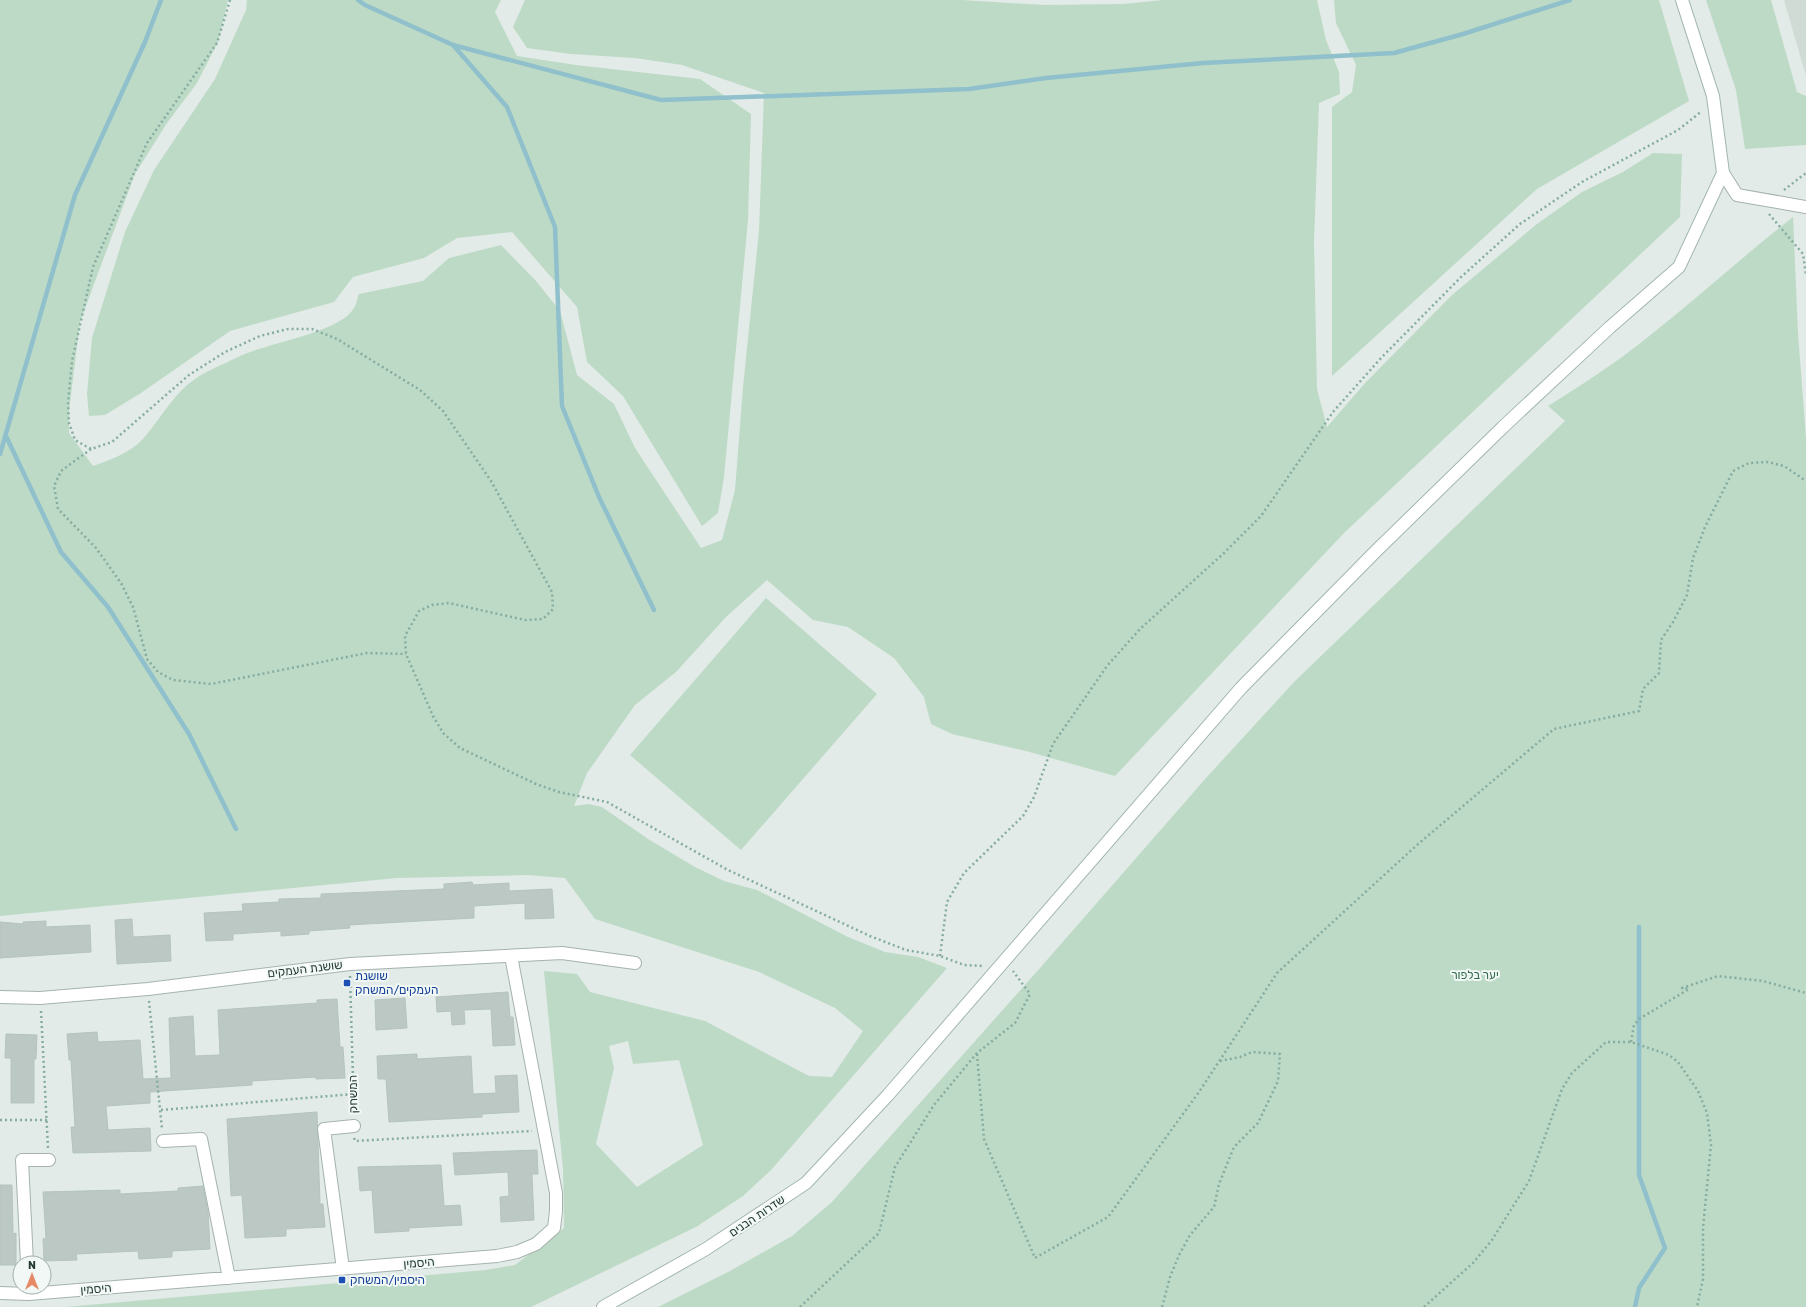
<svg xmlns="http://www.w3.org/2000/svg" width="1806" height="1307" viewBox="0 0 1806 1307" font-family="Rubik,'Noto Sans Hebrew',sans-serif">
  <style>
    .built { fill: #d0dbd6 }
    .green { fill: #bddac6; fill-rule: evenodd }
    .lines { fill: none; stroke-linecap: round; stroke-linejoin: round }
    .stream { stroke: #8fc0cb; stroke-width: 4.5 }
    .building { fill: #bbc8c3; stroke: #b5c4be }
    .minor-casing { stroke: #a5b2ae; stroke-width: 14 }
    .secondary-casing { stroke: #a2b6af; stroke-width: 14 }
    .path { stroke: #85aca1; stroke-width: 2.5; stroke-dasharray: 2 3; stroke-linecap: butt }
    .minor { stroke: #fff; stroke-width: 12 }
    .secondary { stroke: #fff; stroke-width: 12 }
    .transit-dot { fill: #1a4fb4; stroke: #f2f8f5; stroke-width: 1.5 }
    .labels { text-anchor: middle; dominant-baseline: central; stroke-width: 4; stroke-linejoin: round; paint-order: stroke }
    .street-label { font-size: 12px; fill: #243a35; stroke: #f2f8f5 }
    .park-label { font-size: 12px; fill: #326d4b; stroke: #f2f8f5 }
    .transit-label { font-size: 12px; fill: #164399; stroke: #f2f8f5; text-anchor: start }
  </style>
  <rect width="100%" height="100%" fill="#e2ebe7"/>
  <!-- built -->
  <path class="built" d="M1784,0h22v76z"/>
  <!-- green -->
  <path class="green" d="M0,0h228l-10,42 -21,41 -30,40 -32,51 -55,148 -11,89v22l24,33c17,-6 37,-13 50,-27 17,-19 30,-45 52,-60 13,-9 29,-15 43,-22 27,-14 102,-24 116,-49 3,-4 3,-10 5,-14l64,-13 26,-23 52,-13 35,36 24,30 17,64 37,29 21,44 66,100 21,-8 13,-50 8,-103 16,-156 5,-138 -82,-28 -47,-7 -64,-4 -44,-6 -14,-21 12,-27h437l82,5 79,-1 40,-4h154l9,40 13,32 1,22 -21,9 -5,138 3,148 10,38 39,-45 86,-87 85,-71 45,-32 41,-20 30,-19 29,1 -2,63 -336,316 -229,243 -89,-25 -74,-17 -21,-10 -7,-27 -30,-39 -46,-31 -35,-7 -46,-40 -41,37 -50,55 -41,33 -48,68 -13,33 14,-2 14,3 46,32 47,28 29,14 33,9 91,47 37,15 33,5 29,11 -176,202 -28,26 -47,31 -165,80h-465l420,-37 29,-5 49,-37 -1,-59 -19,-198 33,3 13,18 115,29 104,55 23,1 31,-46 -28,-23 -76,-36 -164,-53 -30,-41 -38,-3 -130,3 -397,38zM628,1041l5,23 46,-4 24,85 -66,42 -41,-43 18,-76 -5,-22z
    M247,0h254l-6,12 22,44 59,9 124,14 51,35 -3,106 -24,257 -6,36 -16,13 -79,-130 -36,-34 -10,-55 -65,-75 -55,6 -33,20 -71,19 -19,25 -104,29 -89,62 -36,22 -16,1 -2,-22 5,-56 33,-106 29,-62 61,-91 31,-69z
    M1334,0h325l30,101 -152,88 -205,187v-269l20,-15 4,-27 -20,-42z
    M1706,0h65l26,92 9,4v49l-61,4 -9,-59z
    M1793,217l5,116 8,105v869h-1148l72,-36 62,-35 40,-34 208,-234 166,-190 89,-97 270,-260 -17,-15c32,-20 65,-41 95,-65 51,-40 99,-84 150,-124z
    M766,598l111,96 -136,156 -111,-95z"/>
  <g class="lines">
    <!-- stream -->
    <path class="stream" d="M358,0l7,5 88,40 54,62 48,120 7,179 37,91 55,113
      M453,45l208,55 308,-11 77,-11 157,-15 191,-10 69,-19 107,-34
      M6,436l55,116 47,55 81,127 47,95
      M0,454l75,-259 70,-153 16,-42
      M1635,1307l4,-19 26,-40 -26,-73v-248"/>
  </g>
  <!-- building -->
  <path class="building" d="M472,882l1,3 36,-2v8l43,-2 2,29 -29,1v-16l-51,3v12l-125,7 1,3 -41,3v3l-28,2v-5l-48,3v6l-27,1 -2,-28 39,-2 -1,-7 37,-2v-3l42,-1v-4l123,-5v-5z
    M132,919l1,18 37,-2 1,26 -54,3 -2,-44z
    M46,921v6l44,-2 1,27 -91,6v-36l23,2v-2z
    M508,992l2,25h3l2,28 -22,1 -2,-37 -27,1 1,14 -13,1 -1,-14 -14,1 -1,-15z
    M405,998l2,30 -31,2 -1,-30z
    M337,999l3,48h3l2,31 -29,1v-2l-64,4v4l-102,7v11l-44,3 2,24 42,-2 1,23 -78,2 -2,-26h4l-4,-67h-2l-2,-26 30,-2 1,10 42,-2 3,39 28,-1 -2,-60 24,-2 2,40 25,-1 -2,-45 99,-7v-3z
    M6,1034l31,1 -1,24h-2v44h-23v-45h-6z
    M417,1054v5l54,-3 2,38 23,-1 -1,-17 22,-1 2,37 -37,2v3l-93,5 -3,-43h-8l-1,-23z
    M317,1112l3,92h3l2,23 -39,2v7l-41,2 -3,-43 -11,1 -4,-77z
    M537,1150l1,24h-6l2,46 -33,2 -1,-25 9,-1 -1,-24 -53,3 -2,-22z
    M441,1165l3,41 16,-1 2,20 -53,3v3l-34,2 -3,-43 -12,1 -2,-24z
    M0,1185h12l1,49 3,-1v32h-16z
    M203,1186l5,26 2,37 -38,2v6l-33,2 -1,-8 -62,3 1,6 -33,1 -1,-22 3,-1 -3,-46 77,-2v4l58,-3v-3z"/>
  <g class="lines">
    <defs>
      <path id="minor" d="M1723,173l14,22 69,12
        M0,997l40,1 108,-9 202,-25 212,-11 73,10
        M163,1141l38,-2 28,139
        M27,1263l-5,-103h27
        M343,1269l-19,-140 30,-3
        M0,1293l29,1 468,-38 20,-4 19,-8 18,-16 2,-17v-18l-45,-237"/>
      <path id="secondary" d="M603,1307l103,-58 100,-66 82,-88 353,-407 134,-136 128,-125 106,-99 70,-61 44,-94 -10,-77 -31,-96"/>
    </defs>
    <!-- minor casing -->
    <use href="#minor" class="minor-casing"/>
    <!-- secondary casing -->
    <use href="#secondary" class="secondary-casing"/>
    <!-- path -->
    <path class="path" d="M230,0l-13,43 -70,100 -54,124 -21,94 -4,42 1,20 6,17 16,9 21,-7 77,-67 36,-23 35,-16 28,-7h24l25,10 83,51 23,21 48,70 61,111 1,17 -10,10 -18,1 -76,-17 -17,2 -13,6 -14,25 1,18 27,62 10,17 17,15 76,36 23,8 48,10 121,68 142,66 36,14 34,6 24,9 19,1
      M1784,190l22,-17
      M1769,214l34,40 3,21
      M91,449l-30,22 -7,15 4,23 38,39 25,35 12,24 14,52 11,13 15,8 38,4 156,-31 39,1
      M940,956l7,-54 17,-29 59,-57 11,-19 19,-53 54,-78 33,-37 84,-76 37,-37 72,-104 48,-54 80,-81 59,-53 62,-42 96,-52 24,-19
      M350,976l4,137
      M149,1001l13,128
      M41,1011l7,137
      M1631,1042l3,-17 5,-6 50,-30 -7,-1 36,-12 45,5 43,12
      M977,1054l7,85 51,119 73,-41 91,-125 78,-119 140,-128 137,-116 85,-18 4,-22 16,-16 2,-33 12,-18 14,-27 6,-37 12,-31 28,-56 16,-8 19,-1 16,4 22,15
      M161,1110l192,-16
      M0,1120h47
      M354,1138l1,3 177,-10
      M800,1307l79,-74 16,-66 39,-62 43,-52 38,-30 15,-29 -17,-23
      M1162,1307l8,-30 9,-22 11,-20 24,-28 5,-23 15,-37 24,-24 20,-42 2,-27 -28,-2 -12,5 -20,4
      M1424,1307l49,-44 19,-23 37,-59 33,-92 10,-16 34,-31h25l38,13 9,7 20,29 9,22 4,32 -8,83v51l-6,28"/>
    <!-- minor -->
    <use href="#minor" class="minor"/>
    <!-- secondary -->
    <use href="#secondary" class="secondary"/>
  </g>
  <!-- markers -->
  <g class="transit-dot">
    <rect x="343" y="979" width="8" height="8" rx="2"/>
    <rect x="338" y="1276" width="8" height="8" rx="2"/>
  </g>
  <g class="labels">
    <!-- street labels -->
    <g class="street-label">
      <text transform="translate(305 969) rotate(-7)">שושנת העמקים</text>
      <text transform="translate(353 1094) rotate(-91)">המשחק</text>
      <text transform="translate(757 1216) rotate(-34)">שדרות הבנים</text>
      <text transform="translate(419 1263) rotate(-5)">היסמין</text>
      <text transform="translate(96 1289) rotate(-5)">היסמין</text>
    </g>
    <!-- park labels -->
    <g class="park-label">
      <text x="1475" y="975">יער בלפור</text>
    </g>
    <!-- transit labels -->
    <g class="transit-label">
      <text x="355" y="976">שושנת<tspan x="355" dy="14">העמקים/המשחק</tspan></text>
      <text x="350" y="1280">היסמין/המשחק</text>
    </g>
  </g>
  <!-- north arrow -->
  <g transform="translate(32 1275)"><circle r="19" fill="#f2f8f5" stroke="#a0aca8"/>
  <path d="M0-3L7 15L0 10L-7 15Z" fill="#e58966"/>
  <text y="-6" font-size="11" font-weight="bold" text-anchor="middle" fill="#243a35">N</text>
  </g>
</svg>
